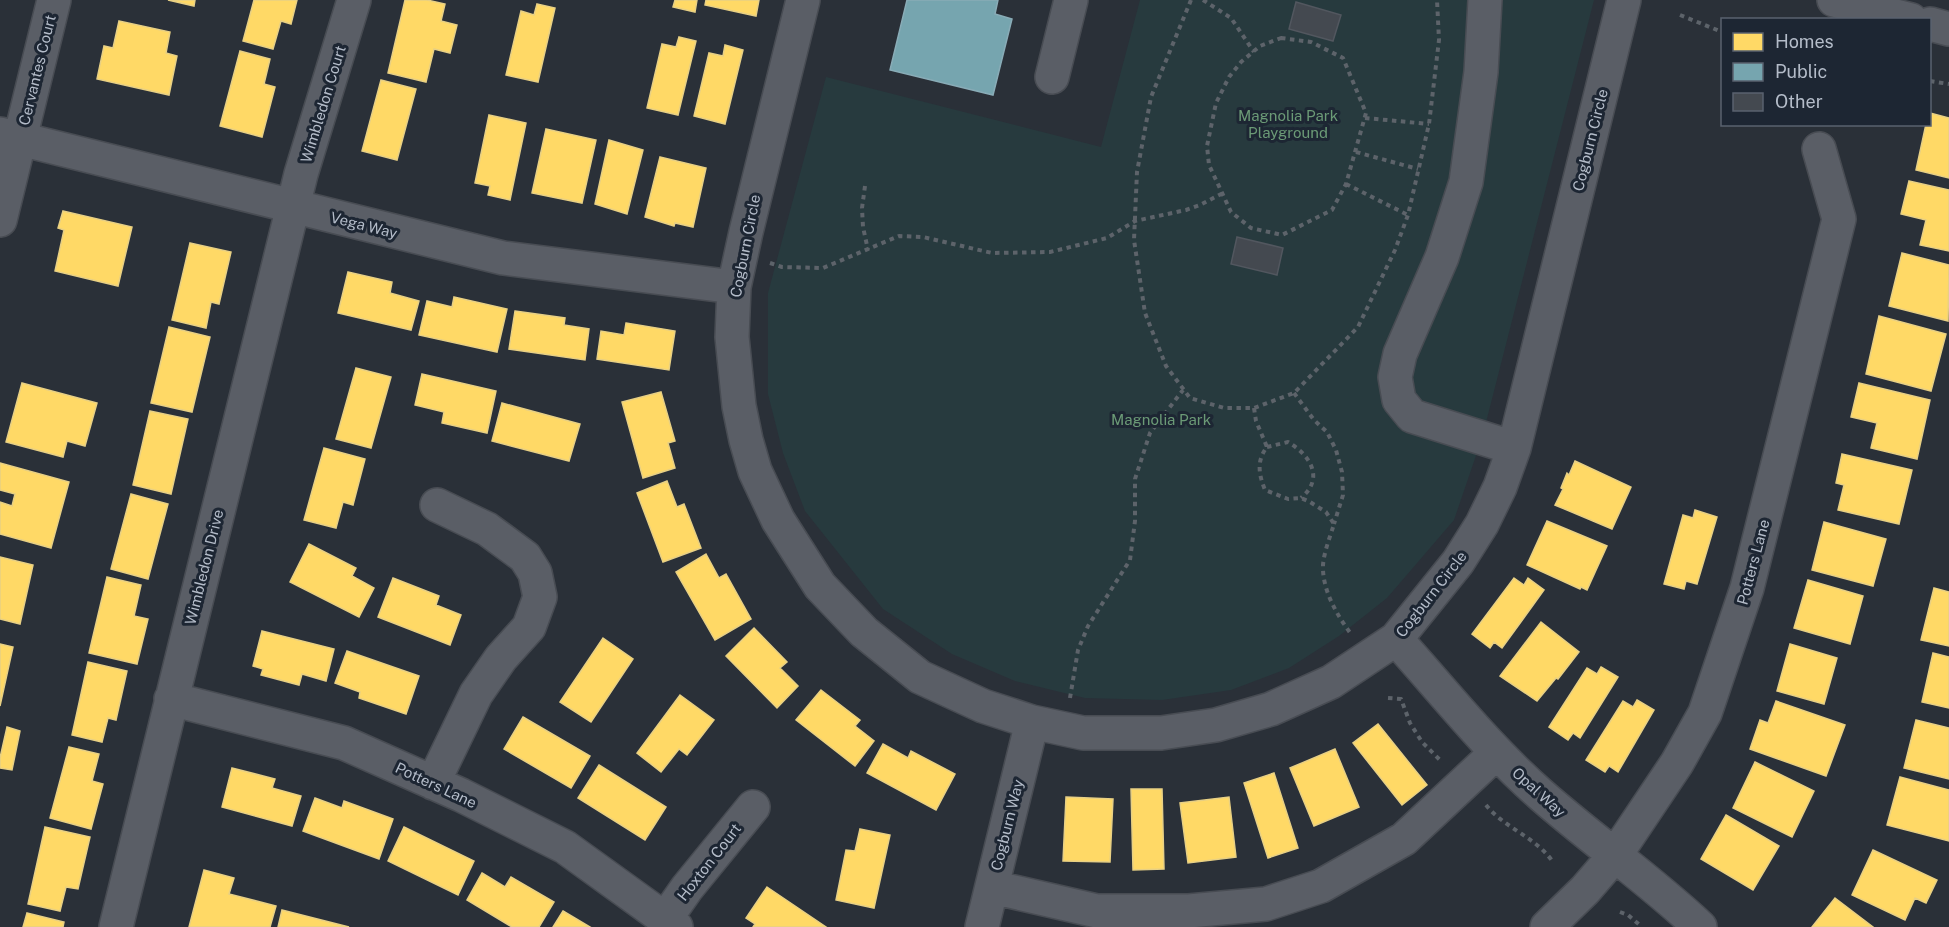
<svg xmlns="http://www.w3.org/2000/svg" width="1949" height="927" viewBox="0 0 1949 927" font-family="'Public Sans',sans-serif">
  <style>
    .green { fill: #273a3e }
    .homes { fill: #ffd966; stroke: #e8d084; stroke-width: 1.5 }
    .public { fill: #76a5af; stroke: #89acb7; stroke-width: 1.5 }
    .building { fill: #444950; stroke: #52575f; stroke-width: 1.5 }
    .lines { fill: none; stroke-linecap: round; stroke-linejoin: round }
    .minor-casing { stroke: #484c53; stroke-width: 36 }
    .path { stroke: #5d636a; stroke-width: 4; stroke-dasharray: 4.5 4.5; stroke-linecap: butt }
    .minor { stroke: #5a5e66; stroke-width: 33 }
    .labels { text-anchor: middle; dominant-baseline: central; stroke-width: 6; stroke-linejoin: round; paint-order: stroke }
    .street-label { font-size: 15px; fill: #b4bcc9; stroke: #1d2633 }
    .park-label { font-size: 15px; fill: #6b9a76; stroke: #1d2633 }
  </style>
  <rect width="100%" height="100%" fill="#2a3038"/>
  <!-- green -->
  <path class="green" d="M1140,0h454l-112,438 -28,82 -67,78 -48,38 -50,32 -58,22 -69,10 -77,-2 -70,-17 -63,-27 -69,-45 -78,-98 -22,-58 -15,-59v-101l58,-216 275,70z"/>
  <!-- homes -->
  <path class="homes" d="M168,0h27l-1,6z
    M254,0h43l-6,24 -10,-3 -8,28 -30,-8z
    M405,0h22l18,4 -4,17 16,4 -7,28 -16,-4 -8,33 -38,-9z
    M675,0h22l-2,12 -22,-5z
    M706,0h53l-3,16 -51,-11z
    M537,4l18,4 -17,74 -32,-7 15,-64 13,4z
    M119,21l51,11 -4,21 11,3 -8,39 -72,-16 7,-33 9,2z
    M679,37l17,4 -18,74 -31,-7 15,-64 14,3z
    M725,45l18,5 -18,74 -31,-8 15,-63 14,3z
    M240,51l30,8 -6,25 11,3 -13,50 -42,-11z
    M381,80l35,9 -19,71 -35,-9z
    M1930,113l19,5v60l-33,-8 10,-46h4z
    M489,115l37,8 -16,77 -22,-5 2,-9 -15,-3z
    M546,129l50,11 -14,63 -50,-10z
    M609,140l34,10 -16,64 -32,-10z
    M660,157l46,11 -13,59 -18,-4 -1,3 -29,-9z
    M1909,181l40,9v61l-29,-6 6,-25 -25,-6z
    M63,211l69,16 -14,59 -63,-15 9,-41 -6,-2z
    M190,243l41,9 -12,52 -8,-2 -5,26 -34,-8z
    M1902,253l47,12 -1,56 -59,-15z
    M348,272l44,10 -2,11 29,8 -8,29 -73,-17z
    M454,297l53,12 -10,43 -78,-17 8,-34 25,6z
    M515,311l50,7 -1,7 25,4 -4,31 -76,-11z
    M1879,316l67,18 -15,57 -65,-17z
    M626,323l49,8 -6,39 -72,-11 4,-28 23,4z
    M169,327l41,10 -18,75 -41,-9z
    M356,368l35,9 -20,71 -35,-9z
    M422,374l74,17 -9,42 -45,-10 2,-11 -29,-7z
    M22,383l75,20 -12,43 -18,-5 -4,16 -57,-15z
    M1859,383l71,17 -13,59 -46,-11 6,-25 -26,-6z
    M661,392l14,49 -7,2 7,25 -32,10 -21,-76z
    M502,403l78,21 -11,37 -77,-20z
    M150,411l38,8 -17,75 -38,-9z
    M324,448l41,11 -12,46 -10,-3 -7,26 -32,-8z
    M1842,454l70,16 -13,54 -61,-14 6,-25 -8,-2z
    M1575,461l56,26 -19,42 -57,-24 8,-16 -2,-1 6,-15 2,2z
    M0,463l69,19 -18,66 -51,-14v-32l12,4 3,-12 -15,-4z
    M667,481l10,26 7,-3 17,44 -38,14 -26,-69z
    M131,494l37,10 -20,75 -37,-10z
    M1695,510l22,7 -20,67 -11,-3 -2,8 -20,-5 19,-69 10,3z
    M1547,521l60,25 -20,44 -6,-3 -1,2 -53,-24z
    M1824,522l62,17 -13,47 -61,-16z
    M309,544l47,24 -4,8 22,12 -15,29 -69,-35z
    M706,554l13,24 7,-4 25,45 -36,21 -39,-68z
    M0,557l33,8 -13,59 -20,-5z
    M107,577l34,8 -7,31 14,3 -11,45 -48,-11z
    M393,578l46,18 -3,9 25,10 -11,30 -72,-28z
    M1514,578l10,7 4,-7 16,12 -42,58 -8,-6 -4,6 -18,-14z
    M1808,580l55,16 -13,48 -56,-16z
    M1934,588l15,4v54l-28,-6z
    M1541,622l38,30 -21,27 -2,-1 -19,23 -37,-25z
    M754,628l33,34 -7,6 18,18 -21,22 -51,-52z
    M262,631l72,18 -8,32 -24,-7 -3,11 -38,-10 2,-6 -10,-3z
    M603,638l30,21 -42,63 -31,-20z
    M0,644l13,3 -13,59z
    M1790,644l47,14 -13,46 -47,-13z
    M347,651l72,25 -13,38 -47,-16 1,-6 -25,-9z
    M1933,653l16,4v51l-27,-6z
    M88,662l39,9 -11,49 -8,-2 -6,24 -30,-7z
    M1601,667l17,10 -38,61 -7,-5 -5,7 -19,-13 38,-59 10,6z
    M821,690l39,30 -5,6 19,15 -19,25 -59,-46z
    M680,695l34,25 -27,35 -8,-6 -18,23 -24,-19z
    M1637,700l17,10 -36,62 -9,-6 -4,6 -19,-12 37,-59 10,6z
    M1776,701l69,24 -19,51 -76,-27 10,-29 8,3z
    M523,717l67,39 -19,32 -67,-39z
    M1916,720l33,8v51l-45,-11z
    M1378,724l49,61 -25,20 -49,-62z
    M7,727l13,4 -8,39 -12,-2v-10z
    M883,744l25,14 3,-7 44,23 -19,36 -69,-37z
    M69,747l30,7 -7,27 11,3 -12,45 -41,-11z
    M1335,749l24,58 -45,19 -24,-58z
    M1755,762l59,29 -22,46 -59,-29z
    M599,765l67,42 -21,33 -67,-42z
    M232,768l43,11 -3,9 29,8 -9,30 -70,-19z
    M1274,773l24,75 -30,10 -24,-75z
    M1900,777l49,13v51l-62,-16z
    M1131,789h31l2,80 -31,1z
    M1066,797l47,2 -3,63 -47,-1z
    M1229,797l7,60 -48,6 -8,-60z
    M315,798l27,10 2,-7 49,18 -14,40 -76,-28z
    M1726,815l53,31 -26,44 -52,-31z
    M45,827l45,10 -12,52 -12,-2 -6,24 -32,-7z
    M404,827l70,34 -16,34 -70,-34z
    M860,829l30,6 -16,73 -38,-8 10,-50 9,1z
    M1873,850l64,30 -11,23 -11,-5 -10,22 -53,-25z
    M204,870l30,8 -5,16 47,12 -6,21h-81z
    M482,873l23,14 6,-10 43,25 -15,25h-27l-45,-27z
    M767,887l59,40h-73l2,-3 -9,-6z
    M1835,898l38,29h-61z
    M282,910l67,17h-71z
    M563,911l27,16h-37z
    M27,913l37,9 -1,5h-40z"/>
  <!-- public -->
  <path class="public" d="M907,0h91l-3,14 17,5 -19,76 -103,-25z"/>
  <!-- building -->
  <path class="building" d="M1296,2l45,13 -8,26 -44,-12z
    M1237,237l46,11 -6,27 -46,-11z"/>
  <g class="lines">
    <defs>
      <path id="minor" d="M803,0l-57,232 -12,55 -2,50 7,69 7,34 9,31 23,49 42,66 44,46 56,45 63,29 49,16 51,11h78l55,-8 55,-16 60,-27 65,-43 62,-77 24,-38 18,-37 14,-39 110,-448
        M1485,0l-4,72 -15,110 -24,75 -42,97 -5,23 4,23 13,16 102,32
        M1834,0l77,20
        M1930,24l19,5
        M1052,77l19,-77
        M0,134l503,124 231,29
        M0,220l54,-220
        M1396,639c47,52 90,107 143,154 52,46 110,86 161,134
        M171,699l173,44 117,52 104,52 111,80
        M433,783l43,-89 25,-36 28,-31 11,-30 -5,-24 -10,-16 -38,-28 -50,-24
        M992,887l105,24h92l77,-7 55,-18 83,-47 92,-86
        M666,918l21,-30 66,-81
        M116,927l185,-753 53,-174
        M982,927l50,-205
        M1547,927l38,-37 31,-36 61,-91 28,-50 42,-125 92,-369 -20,-70"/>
    </defs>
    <!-- minor casing -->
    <use href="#minor" class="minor-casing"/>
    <!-- path -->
    <path class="path" d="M1191,0l-40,97 -14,75 -3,68 11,73 21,53 24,32 34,10h30l40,-15 64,-66 37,-77 13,-35 21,-91 10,-84 -2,-40
      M1203,0l28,18 23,34
      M1680,15l42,17
      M1281,38l30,4 32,16 23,55 -20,71 -14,26 -50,25 -31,-7 -20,-16 -22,-47 -2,-19 9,-43 13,-26 12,-15 19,-16z
      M1930,81l19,3
      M1365,118l64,6
      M1356,152l62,17
      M1346,184l62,31
      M865,186l-3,22 1,19 5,23
      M770,263l12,4 41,1 76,-32 24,1 69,16 58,-1 57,-14 28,-17 51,-11 14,-5 23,-12
      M1294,393l20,27 13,12 9,18 6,22 1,23 -9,29
      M1254,408l2,13 11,26c-11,14 -8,28 -2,43l23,9 13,-1 9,4 16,10 8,12c-4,13 -10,28 -11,41 -1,25 14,50 28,69
      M1267,447l21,-5c22,13 37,36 13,56
      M1070,698l8,-48 10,-24 42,-66 5,-39v-42l15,-46 33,-43
      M1388,698l13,1 9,24 12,19 20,20
      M1486,805c18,23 50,32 67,57
      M1620,912l8,3 14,12"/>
    <!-- minor -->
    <use href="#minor" class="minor"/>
  </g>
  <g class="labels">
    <!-- street labels -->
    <g class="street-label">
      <text transform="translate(37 70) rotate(-76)">Cervantes Court</text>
      <text transform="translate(323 104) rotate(-73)">Wimbledon Court</text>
      <text transform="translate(1590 140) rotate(-76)">Cogburn Circle</text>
      <text transform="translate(364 225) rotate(14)">Vega Way</text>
      <text transform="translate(745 246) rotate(-79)">Cogburn Circle</text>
      <text transform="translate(1753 562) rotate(-75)">Potters Lane</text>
      <text transform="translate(204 567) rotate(-76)">Wimbledon Drive</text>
      <text transform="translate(1431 594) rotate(-52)">Cogburn Circle</text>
      <text transform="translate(436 785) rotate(25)">Potters Lane</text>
      <text transform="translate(1539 792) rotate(42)">Opal Way</text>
      <text transform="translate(1007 825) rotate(-76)">Cogburn Way</text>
      <text transform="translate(709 862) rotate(-52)">Hoxton Court</text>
    </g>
    <!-- park labels -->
    <g class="park-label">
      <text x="1288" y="115">Magnolia Park<tspan x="1288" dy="17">Playground</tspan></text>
      <text x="1161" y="419">Magnolia Park</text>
    </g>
  </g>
  <!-- legend -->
  <rect x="1721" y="18" width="210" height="108" fill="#1d2633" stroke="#59626f" stroke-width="1.5"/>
  <rect x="1733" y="33" width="30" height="18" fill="#ffd966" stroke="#59626f" stroke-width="1.5"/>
  <text x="1775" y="48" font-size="18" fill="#b4bcc9">Homes</text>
  <rect x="1733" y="63" width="30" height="18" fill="#76a5af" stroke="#59626f" stroke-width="1.5"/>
  <text x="1775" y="78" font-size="18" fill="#b4bcc9">Public</text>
  <rect x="1733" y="93" width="30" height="18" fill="#444950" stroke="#59626f" stroke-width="1.5"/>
  <text x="1775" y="108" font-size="18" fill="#b4bcc9">Other</text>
</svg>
